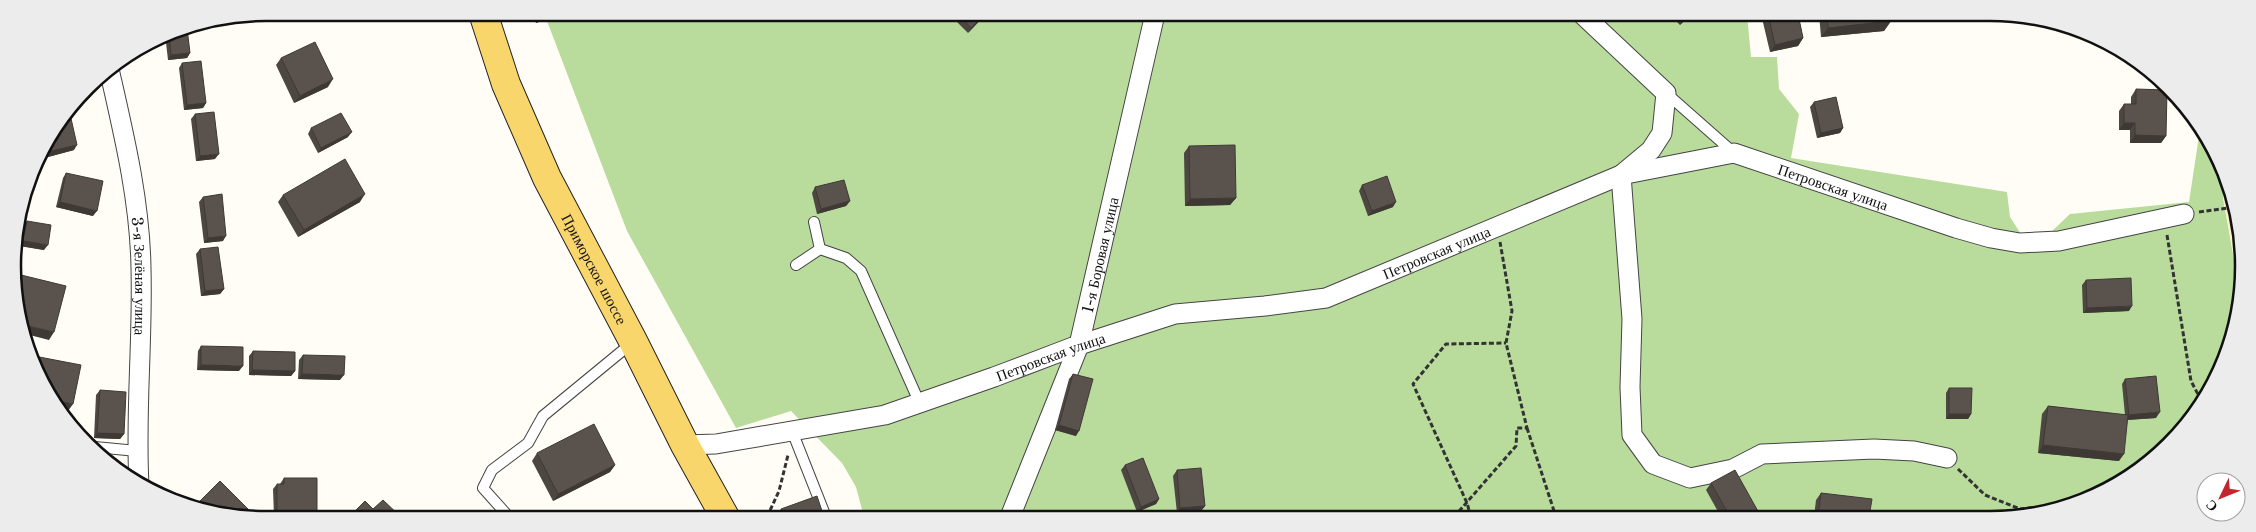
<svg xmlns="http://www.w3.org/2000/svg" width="2256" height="532" viewBox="0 0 2256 532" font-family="'Libre Baskerville',serif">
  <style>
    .forest { fill: #b9dc9c }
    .sand { fill: #fbeec1 }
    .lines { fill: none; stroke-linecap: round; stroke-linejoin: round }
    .lane-casing { stroke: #444; stroke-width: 12 }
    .street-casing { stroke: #444; stroke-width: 21 }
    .primary-casing { stroke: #222; stroke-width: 30 }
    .path { stroke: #333; stroke-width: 3; stroke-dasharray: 5 2.5; stroke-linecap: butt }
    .lane { stroke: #fff; stroke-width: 10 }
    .street { stroke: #fff; stroke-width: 19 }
    .primary { stroke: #f9d66b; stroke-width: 28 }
    .wall { fill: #4d4742 }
    .shaded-wall { fill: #3f3936 }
    .building { fill: #5a524d; stroke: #3f3936 }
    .labels { text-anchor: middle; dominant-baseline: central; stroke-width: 5; stroke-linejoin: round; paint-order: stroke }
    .street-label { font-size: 15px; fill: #111; stroke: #fff }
    .rim { fill: none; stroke: #111; stroke-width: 2.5 }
  </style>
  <rect width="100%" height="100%" fill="#fffdf5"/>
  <!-- forest -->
  <path class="forest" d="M544,13l1203,1 4,43h26l2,32 20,25 -8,44 216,34 3,25 11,17h28l21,-20 119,-12 11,-73 26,53 -3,16 18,101 -24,79 -48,67 -67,48 -79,24h-1159l-8,-30 -14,-24 -51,-52 -55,17 -109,-197z"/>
  <!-- sand -->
  <path class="sand" d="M2226,182l9,19 6,93 -18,-96z"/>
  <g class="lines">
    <defs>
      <path id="lane" d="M1666,93l68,60
        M814,222l6,27
        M796,265l24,-16 26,9 15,13 59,133
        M792,431l32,81
        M95,447l42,4
        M509,517l-26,-29 9,-18 36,-27 15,-27 90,-74"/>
      <g id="street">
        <path d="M1582,14l84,79 -4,40 -11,17 -30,25 11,144 -2,68 2,48 21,29 37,14 43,-9 29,-15 112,-5 40,2 33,7"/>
        <path id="s1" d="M109,69c15,66 31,132 32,199 2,73 -6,145 -2,217"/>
        <path id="s2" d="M685,445l31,-1 169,-29 109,-38 79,-30 102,-33 90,-8 61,-8 295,-123 113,-22 222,75 35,10 29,5 39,-2 125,-27"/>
        <path id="s3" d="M1010,517l69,-172 76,-331"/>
      </g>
      <g id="primary">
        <path id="s4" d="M483,13l23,71 41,94 86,163 52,104 40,72"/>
      </g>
    </defs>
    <!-- lane casing -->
    <use href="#lane" class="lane-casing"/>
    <!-- street casing -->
    <use href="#street" class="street-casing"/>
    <!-- primary casing -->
    <use href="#primary" class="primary-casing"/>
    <!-- path -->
    <path class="path" d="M2199,212l36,-5
      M2167,235l24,146 10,19
      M1527,428l29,89
      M1958,469l27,26 35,14 43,-4
      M767,517l12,-26 9,-36
      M1454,517l62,-71 1,-18h10l-21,-85 6,-32 -12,-69
      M1471,517l-4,-14 -54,-119 33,-40 60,-1"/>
    <!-- lane -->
    <use href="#lane" class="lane"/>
    <!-- street -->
    <use href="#street" class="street"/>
    <!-- primary -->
    <use href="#primary" class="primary"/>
  </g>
  <!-- wall -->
  <path class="wall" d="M532,13h29v1l-25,9z
    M948,13h39l-19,20z
    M1669,14h22l-11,11z
    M1761,14h37l5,24 -5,8 -28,6z
    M1819,14l71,1 1,6 -7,10 -63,6z
    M169,32l21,21 -3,5 -19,2 -3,-26z
    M281,58l47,29 -34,16 -18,-38z
    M182,63l24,40 -3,5 -19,2 -5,-42z
    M2136,89l30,47 -5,7h-31v-13h-11v-19l5,-7h7v-7z
    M1814,102l29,26 -3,5 -23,5 -7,-31z
    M69,114l5,36 -26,7 -3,-12z
    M195,114l20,45 -19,2 -5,-42z
    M311,128l37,9 -30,16 -10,-19z
    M1189,146l47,52 -6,7 -45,1 -1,-53z
    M66,173l27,43 -37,-9 7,-29z
    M1362,185l31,22 -25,9 -9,-25z
    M815,187l35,14 -4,5 -29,8 -5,-21z
    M283,195l77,7 -62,35 -20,-35z
    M203,197l20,44 -19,2 -5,-41z
    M27,221l17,29 -24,-4 3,-20z
    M200,249l24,40 -4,5 -19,2 -5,-42z
    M2086,280l43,31 -46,2 -1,-28z
    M201,346l38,25 -42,-1 1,-19z
    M253,351l42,20 -4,5 -42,-1v-19z
    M303,355l37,25 -42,-1 1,-19z
    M1073,374l3,62 -21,-6 14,-51z
    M2125,379l31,39 -29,2 -8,41 -81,-8 4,-39 6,-8 77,9 -3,-31z
    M1949,388l22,26 -3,5h-22v-26z
    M100,390l24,44 -4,5 -26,-1 2,-43z
    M537,453l78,12 -5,7 -57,29 -21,-40z
    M1125,465l34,34 -3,5 -19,8 -16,-42z
    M1177,470l28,36 -4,5 -24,2 -4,-37z
    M284,478l33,39h-43l-1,-28 4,-5h3z
    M1711,483l45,34h-35l-15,-27z
    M1821,493l48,24h-55l2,-17z
    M373,509l28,8h-49l-1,-1 4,-5z
    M781,509l43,8h-45l-1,-3z"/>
  <!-- shaded-wall -->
  <path class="shaded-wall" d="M554,13h7v1l-25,9 4,-5z
    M986,13h1l-19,20 3,-5z
    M1690,14h1l-11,11 3,-5z
    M1891,21l-7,10 -63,6 7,-9z
    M1803,38l-5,8 -28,6 5,-7z
    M190,53l-3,5 -19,2 3,-5z
    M333,79l-5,8 -34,16 6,-7z
    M206,103l-3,5 -19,2 3,-5z
    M2124,123h11l-5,7h-11z
    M1843,128l-3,5 -23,5 4,-5z
    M352,132l-4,5 -30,16 3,-5z
    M2135,135l31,1 -5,7h-31z
    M77,145l-3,5 -26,7 3,-6z
    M219,154l-4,5 -19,2 4,-5z
    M365,194l-5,8 -62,35 6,-7z
    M1236,198l-6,7 -45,1 5,-7z
    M850,201l-4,5 -29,8 4,-5z
    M60,202l37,9 -4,5 -37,-9z
    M1396,202l-3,5 -25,9 4,-5z
    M226,236l-3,5 -19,2 4,-5z
    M23,241l25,4 -4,5 -24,-4z
    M224,289l-4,5 -19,2 4,-5z
    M2132,306l-3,5 -46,2 4,-5z
    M20,324l34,8 -5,8 -27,-7z
    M201,365l42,1 -4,5 -42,-1z
    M252,370l43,1 -4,5 -42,-1z
    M302,374l42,1 -4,5 -42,-1z
    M55,400l18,4 -5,7 -8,-2z
    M2160,412l-4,6 -31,2 4,-5z
    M1949,414h22l-3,5h-22z
    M1059,425l20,6 -3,5 -21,-6z
    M97,433l27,1 -4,5 -26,-1z
    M2043,445l81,9 -5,7 -81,-8z
    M615,465l-5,7 -57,29 5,-7z
    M1159,499l-3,5 -19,8 4,-5z
    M1205,506l-4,5 -24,2 3,-5z
    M277,515h8l-2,2h-7z"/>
  <!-- building -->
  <path class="building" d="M538,13h16l-14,5z
    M957,13h29l-15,15z
    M1678,14h12l-7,6z
    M1768,14h30l5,24 -28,7z
    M1827,14l63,1 1,6 -63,7z
    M187,28l3,25 -19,2 -2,-23z
    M315,42l18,37 -33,17 -19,-38z
    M201,61l5,42 -19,2 -5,-42z
    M2136,89l30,1 1,1 -1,45 -31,-1v-12h-11v-19h12z
    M1836,97l7,31 -22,5 -7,-31z
    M214,112l5,42 -19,2 -5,-42z
    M341,113l11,19 -31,16 -10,-20z
    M69,114h1l7,31 -26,6 -2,-10z
    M1235,145l1,53 -46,1 -1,-53z
    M345,159l20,35 -61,36 -21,-35z
    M66,173l37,8 -6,30 -37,-9z
    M1387,176l9,26 -24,9 -10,-26z
    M844,180l6,21 -29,8 -6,-22z
    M222,194l4,42 -18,2 -5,-41z
    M27,221l24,4 -3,20 -25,-4z
    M218,247l6,42 -19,2 -5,-42z
    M17,274l49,12 -12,46 -34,-8 -4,-46z
    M2131,278l1,28 -45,2 -1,-28z
    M201,346l42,1v19l-42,-1z
    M253,351l42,1v19l-43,-1z
    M303,355l42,1 -1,19 -42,-1z
    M34,356l47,9 -8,39 -18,-4 -21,-43z
    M1073,374l20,5 -14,52 -20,-6z
    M2156,376l4,36 -31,3 -4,-36z
    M1949,388h23l-1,26h-22z
    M100,390l26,2 -2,42 -27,-1z
    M2048,406l80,9 -4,39 -81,-9z
    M594,424l21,41 -57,29 -21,-41z
    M1143,458l16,41 -18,8 -16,-42z
    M1201,468l4,38 -25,2 -3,-38z
    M1735,470l24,43 -8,4h-21l-19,-34z
    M284,478h33v39h-32v-2h-8v-31h7z
    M220,481l32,32 -4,4h-15l-37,-12z
    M1821,493l51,6 -3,18h-51z
    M817,496l7,21h-40l-3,-8z
    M383,500l18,17h-40l-6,-6 10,-10 8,8z"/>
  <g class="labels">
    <!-- street labels -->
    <g class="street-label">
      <text stroke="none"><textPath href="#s2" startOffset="1201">Петровская улица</textPath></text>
      <text stroke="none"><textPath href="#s2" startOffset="781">Петровская улица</textPath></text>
      <text stroke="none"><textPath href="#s3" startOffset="278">1-я Боровая улица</textPath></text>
      <text stroke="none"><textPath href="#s4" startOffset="280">Приморское шоссе</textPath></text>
      <text stroke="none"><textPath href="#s1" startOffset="210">3-я Зелёная улица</textPath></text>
      <text stroke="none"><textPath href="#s2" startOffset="378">Петровская улица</textPath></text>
    </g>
  </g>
  <!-- crop -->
  <path d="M0 0H2256V532H0ZM266 21H1990A245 245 0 0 1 2235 266V266A245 245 0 0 1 1990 511H266A245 245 0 0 1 21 266V266A245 245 0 0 1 266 21Z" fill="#ececec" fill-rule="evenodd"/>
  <path class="rim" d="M266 21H1990A245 245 0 0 1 2235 266V266A245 245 0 0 1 1990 511H266A245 245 0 0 1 21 266V266A245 245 0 0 1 266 21Z"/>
  <!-- north arrow -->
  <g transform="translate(2221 497) rotate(227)"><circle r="24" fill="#ffffff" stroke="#a0a0a0"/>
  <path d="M0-4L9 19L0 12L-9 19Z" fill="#c4262e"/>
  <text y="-8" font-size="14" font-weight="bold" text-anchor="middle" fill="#111111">С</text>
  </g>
</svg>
